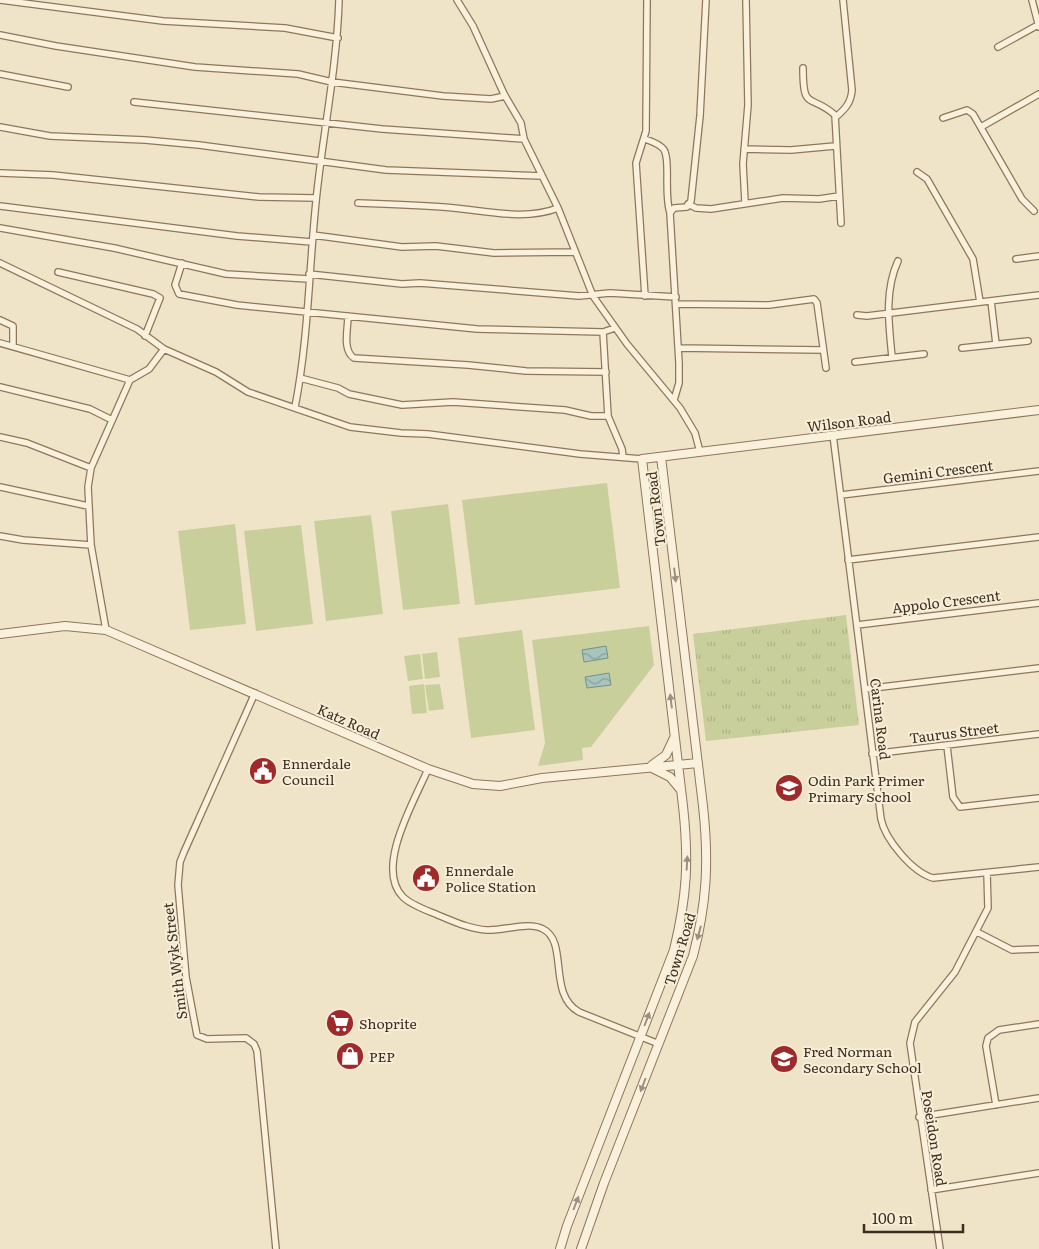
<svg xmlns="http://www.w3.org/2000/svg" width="1039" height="1249" viewBox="0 0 1039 1249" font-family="Literata,serif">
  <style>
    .green { fill: #c9cf9b }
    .park { fill: url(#park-tufts) }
    .water { fill: url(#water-waves); stroke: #6f938a }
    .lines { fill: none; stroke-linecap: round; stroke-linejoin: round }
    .minor-casing { stroke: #8d765c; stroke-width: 8 }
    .tertiary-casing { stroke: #8d765c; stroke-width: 10 }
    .minor { stroke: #faf1dc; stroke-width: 5.5 }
    .tertiary { stroke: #faf1dc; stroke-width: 8 }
    .oneway { fill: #9c907e }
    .labels { text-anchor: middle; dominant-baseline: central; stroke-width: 4; stroke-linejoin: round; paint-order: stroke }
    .street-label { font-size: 14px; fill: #3d2e20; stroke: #f7eed8 }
    .poi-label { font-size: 14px; fill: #3d2e20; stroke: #f7eed8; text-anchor: start }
  </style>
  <defs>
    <pattern id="park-tufts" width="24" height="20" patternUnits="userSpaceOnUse" patternTransform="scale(1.25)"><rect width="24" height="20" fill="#c9cf9b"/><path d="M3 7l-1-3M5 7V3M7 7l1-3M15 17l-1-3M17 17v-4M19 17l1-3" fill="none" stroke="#aeb285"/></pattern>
    <pattern id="water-waves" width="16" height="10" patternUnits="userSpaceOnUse" patternTransform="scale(1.25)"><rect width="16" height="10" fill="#a9c4bc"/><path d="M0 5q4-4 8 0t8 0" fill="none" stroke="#8ba098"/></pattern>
  </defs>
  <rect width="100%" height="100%" fill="#f0e4c8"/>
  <!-- green -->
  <path class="green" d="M607,483l13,105 -145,17 -13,-105z
    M448,504l12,100 -57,6 -12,-99z
    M371,515l12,99 -57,7 -12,-100z
    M235,524l11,100 -56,6 -12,-99z
    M301,525l12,99 -57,7 -12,-100z
    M649,626l5,39 -63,82 -9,1 1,12 -45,6 7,-23 -13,-103z
    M522,630l13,100 -64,8 -13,-100z
    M437,652l3,25 -15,2 -3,-25z
    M420,654l3,25 -15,2 -4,-25z
    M424,684l3,29 -15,1 -3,-28z
    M440,684l4,25 -15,2 -4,-26z"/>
  <!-- park -->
  <path class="park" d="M846,615l13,110 -153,16 -13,-107z"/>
  <!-- water -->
  <path class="water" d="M606,646l2,12 -24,4 -2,-12z
    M609,673l2,12 -24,3 -2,-11z"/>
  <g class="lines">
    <defs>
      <path id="minor" d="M0,0l163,21 122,7 53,10
        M457,0l16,26 31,68 17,29 3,16 34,69 35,88 34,48 53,64 15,25 5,19
        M1032,0l7,27
        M0,35l56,11 139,21 103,7 34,8 111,14 48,3 14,-3
        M998,47l40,-22
        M803,68c0,44 7,25 32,47l6,108
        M0,74l68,13
        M134,102l248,27 142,10
        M836,117c9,-8 15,-14 16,-27l-9,-90
        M943,118l24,-8 6,4 49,85 12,12
        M0,127l50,9 95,4 54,5 187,25 156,6
        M981,127l58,-33
        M645,139c6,2 18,6 20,13 5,12 -1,43 5,61
        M744,149l47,1 44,-4
        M917,172l10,7 46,80 7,43
        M0,173l53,2 206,22 57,1
        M745,202l-2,-38 5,-59 -2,-105
        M358,203c29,1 57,2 85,4 37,2 79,15 115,1
        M688,204l8,4 15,1 72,-11 36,1 20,-3
        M0,206l237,30 75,6
        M0,228l114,20 112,26 83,5
        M313,235l89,12 34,-1 58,7 80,-1
        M1016,259l23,-3
        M0,263l137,66 27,20 52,23 32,20 102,35 51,6 27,1 152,20 62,5
        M182,263l-7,22 4,9 58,11 240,24 126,3 12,-4
        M58,272l95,22 7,4 -15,38
        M309,274l93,10 18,-1 159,13 31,-3 66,4
        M645,296l-9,-133 10,-32 1,-131
        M991,301l5,43
        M676,304l93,1 45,-6 3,4 9,65
        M857,315l10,1 172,-21
        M348,316c0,13 -6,34 6,42l114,7 58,6 80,1
        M0,320l13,6v20
        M603,332l5,84 14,33 1,8
        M0,343l130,37
        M678,348l145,2
        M962,348l66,-7
        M892,357c-3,-31 -8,-66 6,-96
        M855,362l69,-8
        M300,378l38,10 11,6 53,11 51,-3 112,8 26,6h17
        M0,387l90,22 22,11
        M674,400l5,-17v-20l-9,-150 4,-5 13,-1 4,-6 9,-85 6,-116
        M295,407c14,-71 14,-144 22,-215 7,-64 20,-127 22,-192
        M833,435l48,384c4,20 31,53 52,59l106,-11
        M0,437l27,6 64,25
        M0,487l88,19
        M841,495l198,-24
        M0,536l23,4 68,5
        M848,560l191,-23
        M857,625l182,-22
        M106,630l-15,-85 -3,-58 3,-19 39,-88 19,-11 15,-20
        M865,689l174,-21
        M255,693l-71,159 -4,10 -2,23 8,92 11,58 10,4 39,-1 8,6 3,7 19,198
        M947,746l6,51 7,10 79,-9
        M872,754l167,-20
        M428,769c-13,31 -54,99 -25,128 7,7 20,12 30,16 18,7 35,16 54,17 17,1 41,-9 56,-1 26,13 4,65 36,83l80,32
        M977,932l35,18 27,-1
        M996,1105l-10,-59 2,-8 11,-8 40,-6
        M919,1117l120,-19
        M931,1190l108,-17
        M940,1249l-30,-206 5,-21 40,-50 33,-64 -1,-35"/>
      <path id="tertiary" d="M0,634l65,-8 41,4 322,139 45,15 27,2 42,-8 156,-15
        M652,765l14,-10 8,-17
        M652,768l18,9 10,12
        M560,1249l7,-23 107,-276c13,-54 15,-89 9,-144l-41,-347 397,-49
        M581,1249l23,-66 89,-227c14,-53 16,-95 10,-150l-42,-349"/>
    </defs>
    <!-- minor casing -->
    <use href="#minor" class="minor-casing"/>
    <!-- tertiary casing -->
    <use href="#tertiary" class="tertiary-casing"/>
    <!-- minor -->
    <use href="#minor" class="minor"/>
    <!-- tertiary -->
    <use href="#tertiary" class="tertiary"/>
  </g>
  <!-- one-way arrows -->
  <defs><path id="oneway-solid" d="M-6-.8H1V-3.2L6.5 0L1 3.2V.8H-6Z" transform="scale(1.25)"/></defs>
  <g class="oneway">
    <use href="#oneway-solid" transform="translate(675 575) rotate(83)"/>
    <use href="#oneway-solid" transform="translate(671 701) rotate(-97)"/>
    <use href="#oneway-solid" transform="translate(687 863) rotate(-87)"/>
    <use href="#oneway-solid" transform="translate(699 933) rotate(105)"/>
    <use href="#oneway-solid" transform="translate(647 1019) rotate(-69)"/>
    <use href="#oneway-solid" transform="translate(643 1085) rotate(111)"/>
    <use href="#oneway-solid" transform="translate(576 1203) rotate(-69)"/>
  </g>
  <!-- icons -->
  <defs>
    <symbol id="civic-disc" viewBox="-11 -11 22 22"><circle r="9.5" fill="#9e2a2b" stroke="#f7eed8"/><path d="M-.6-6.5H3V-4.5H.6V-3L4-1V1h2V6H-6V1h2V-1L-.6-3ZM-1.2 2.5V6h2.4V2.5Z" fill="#fff"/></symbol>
    <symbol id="school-disc" viewBox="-11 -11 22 22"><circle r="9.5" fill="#9e2a2b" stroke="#f7eed8"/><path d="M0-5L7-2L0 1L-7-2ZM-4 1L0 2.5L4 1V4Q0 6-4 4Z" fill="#fff"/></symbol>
    <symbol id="supermarket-disc" viewBox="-11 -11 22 22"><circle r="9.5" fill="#9e2a2b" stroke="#f7eed8"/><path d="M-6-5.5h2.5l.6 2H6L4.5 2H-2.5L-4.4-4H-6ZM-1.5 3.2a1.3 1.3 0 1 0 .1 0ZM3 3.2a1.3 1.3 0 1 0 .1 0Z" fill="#fff"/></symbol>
    <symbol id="shop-disc" viewBox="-11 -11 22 22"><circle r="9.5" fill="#9e2a2b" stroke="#f7eed8"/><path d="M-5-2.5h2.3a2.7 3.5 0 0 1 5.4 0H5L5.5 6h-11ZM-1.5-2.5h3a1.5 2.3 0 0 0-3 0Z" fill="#fff"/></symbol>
  </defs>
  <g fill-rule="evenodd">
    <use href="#civic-disc" x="247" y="755" width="32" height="32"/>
    <use href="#school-disc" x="773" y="772" width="32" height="32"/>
    <use href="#civic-disc" x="410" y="862" width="32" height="32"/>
    <use href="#supermarket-disc" x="324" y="1007" width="32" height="32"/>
    <use href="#shop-disc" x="334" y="1040" width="32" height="32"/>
    <use href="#school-disc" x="768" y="1043" width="32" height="32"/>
  </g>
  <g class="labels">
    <!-- street labels -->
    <g class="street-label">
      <text transform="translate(849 421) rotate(-7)">Wilson Road</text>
      <text transform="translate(938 471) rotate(-7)">Gemini Crescent</text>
      <text transform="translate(655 509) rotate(-97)">Town Road</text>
      <text transform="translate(946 601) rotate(-7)">Appolo Crescent</text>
      <text transform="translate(881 719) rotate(83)">Carina Road</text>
      <text transform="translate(349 721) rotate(24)">Katz Road</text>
      <text transform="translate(954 732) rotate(-7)">Taurus Street</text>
      <text transform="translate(679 949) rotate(-73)">Town Road</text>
      <text transform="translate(174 961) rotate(-97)">Smith Wyk Street</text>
      <text transform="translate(935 1138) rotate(81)">Poseidon Road</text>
    </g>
    <!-- poi labels -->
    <g class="poi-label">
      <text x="282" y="763">Ennerdale<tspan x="282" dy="16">Council</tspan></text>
      <text x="808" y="780">Odin Park Primer<tspan x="808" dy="16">Primary School</tspan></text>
      <text x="445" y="870">Ennerdale<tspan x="445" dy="16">Police Station</tspan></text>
      <text x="359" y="1023">Shoprite</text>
      <text x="803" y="1051">Fred Norman<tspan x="803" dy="16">Secondary School</tspan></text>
      <text x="369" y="1056">PEP</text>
    </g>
  </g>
  <!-- scale -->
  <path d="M864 1224v8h99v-8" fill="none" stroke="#3d2e20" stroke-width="2.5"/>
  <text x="872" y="1224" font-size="15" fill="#3d2e20" stroke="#f7eed8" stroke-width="4" paint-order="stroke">100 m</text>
</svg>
